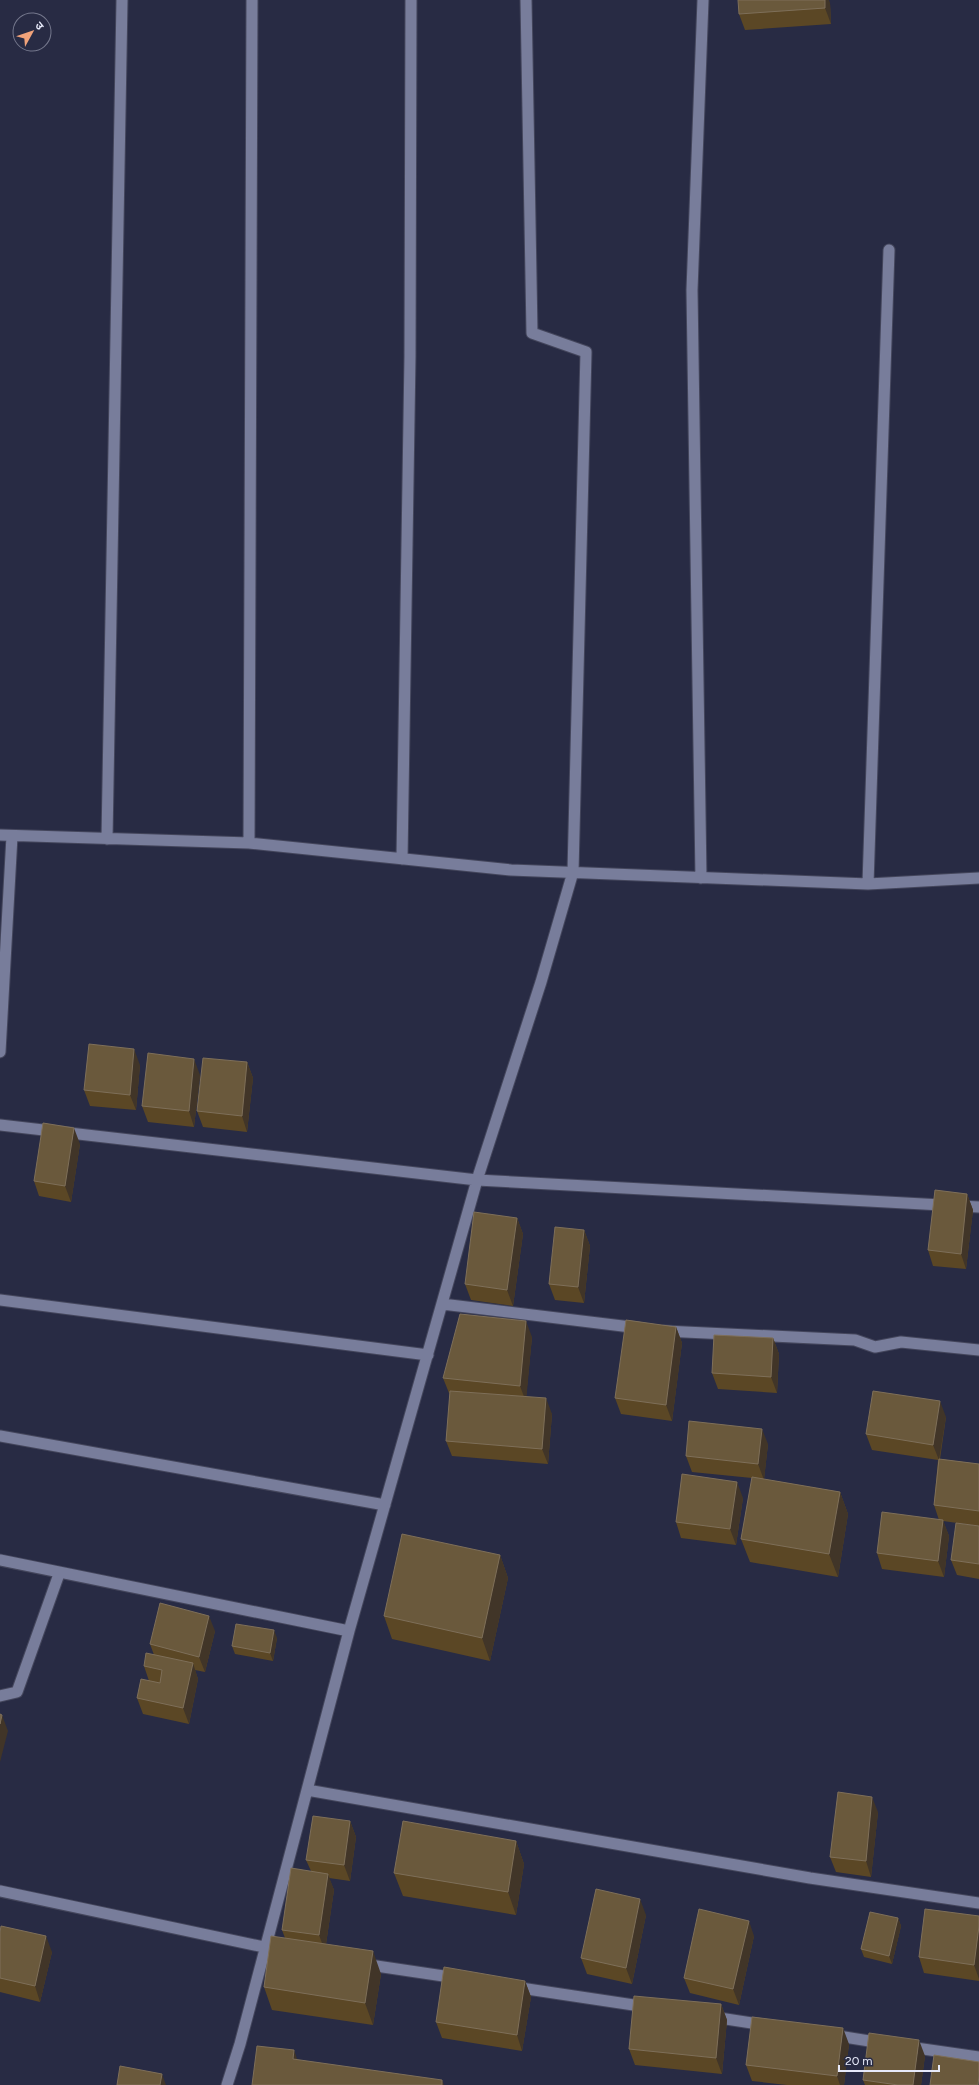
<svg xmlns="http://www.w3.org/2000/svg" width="979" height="2085" viewBox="0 0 979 2085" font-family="Figtree,'Noto Sans Devanagari',sans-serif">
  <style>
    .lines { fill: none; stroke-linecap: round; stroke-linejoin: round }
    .minor-casing { stroke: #44465c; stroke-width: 13 }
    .minor { stroke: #787d9b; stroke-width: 11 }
    .wall { fill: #5b4725 }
    .shaded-wall { fill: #413528 }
    .building { fill: #6a593c; stroke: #7e6f59 }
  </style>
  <rect width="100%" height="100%" fill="#282b44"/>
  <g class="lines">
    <defs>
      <path id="minor" d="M0,835l249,8 262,27 357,14 111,-6
        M107,839l15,-839
        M249,843l3,-843
        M402,859l8,-503 1,-356
        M701,878l-9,-588 11,-290
        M868,884l21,-634
        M0,1052l12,-216
        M0,1125l477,55 502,27
        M0,1300l428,55
        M442,1304l197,24
        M664,1331l191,9 20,7 26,-5 78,8
        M0,1436l385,69
        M0,1560l349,71 -109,413 -13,41
        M349,1631l128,-451 64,-198 32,-110 13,-520 -54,-19 -6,-333
        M0,1696l17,-4 42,-118
        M307,1790l503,88 169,25
        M0,1891l283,60
        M363,1964l94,14
        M514,1987l133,20
        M713,2017l52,8
        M832,2035l50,8
        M909,2047l70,10"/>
    </defs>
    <!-- minor casing -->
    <use href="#minor" class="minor-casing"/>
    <!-- minor -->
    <use href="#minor" class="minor"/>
  </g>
  <!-- wall -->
  <path class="wall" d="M830,3l1,21 -86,6 -6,-16z
    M247,1062l6,16 -6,54 -44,-5 -6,-16z
    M140,1065l-4,45 -46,-4 -6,-16z
    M200,1075l-6,52 -46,-5 -6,-16z
    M80,1144l-9,58 -32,-6 -5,-15z
    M967,1194l6,16 -7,59 -33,-3 -5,-16z
    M517,1218l6,16 -10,72 -42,-6 -6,-16z
    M584,1230l6,16 -6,57 -29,-3 -6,-16z
    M676,1327l6,16 -10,78 -51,-7 -6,-16z
    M532,1337l-6,60 26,17 -4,50 -96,-8 -6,-15 4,-48h-1l-6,-15z
    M773,1338l6,16 -2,39 -59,-4 -6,-16z
    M946,1417l-6,42 39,5v62l-36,-5 6,15 -5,41 -62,-8 -5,-16 62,-33 -5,-15 4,-45 -66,-10 -6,-16z
    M768,1444l-4,35 76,13 8,22 -10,63 -88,-15 -9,-23 11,-61 -60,-6 -6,-16z
    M743,1498l-7,47 -55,-7 -5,-16z
    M979,1526v53l-22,-4 -6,-15z
    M500,1555l8,23 -18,83 -98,-22 -8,-23z
    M215,1631l-10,41 -10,-2 3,9 -9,45 -46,-10 -6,-16 12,-17 -5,-15 10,-11 -4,-11z
    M277,1638l-4,23 -38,-7 -3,-8z
    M878,1812l-7,65 -35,-5 -6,-15z
    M350,1821l6,16 -6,44 -21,-3 5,12 -8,54 55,30 -8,51 -101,-15 -8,-23 21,-49 -3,-8 29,-59 -5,-11z
    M516,1841l8,23 -8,51 -113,-19 -9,-23z
    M646,1915l-14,69 -45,-10 -6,-16z
    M979,1916v65l-55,-8 -5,-16z
    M898,1918l3,8 -9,38 -28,-7 -3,-8z
    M0,1932l52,20 -12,50 -40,-10z
    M754,1936l-15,69 -49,-12 -6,-15z
    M525,1981l6,16 -9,54 -80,-13 -6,-16z
    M721,2004l6,16 -5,54 -87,-9 -6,-16z
    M849,2044l-5,41h-57l-35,-4 -6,-16z
    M925,2056l-4,29h-56l-2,-5z"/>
  <!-- shaded-wall -->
  <path class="shaded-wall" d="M825,0h4l1,3 1,21 -6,-16z
    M134,1049l6,16 -4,45 -6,-15z
    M194,1059l6,16 -6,52 -5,-16z
    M247,1062l6,16 -6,54 -5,-16z
    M74,1128l6,16 -9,58 -6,-16z
    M967,1194l6,16 -7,59 -5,-15z
    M517,1218l6,16 -10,72 -6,-16z
    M584,1230l6,16 -6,57 -6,-16z
    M526,1321l6,16 -6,65 -6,-16z
    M676,1327l6,16 -10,78 -6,-16z
    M773,1338l6,16 -2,39 -6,-16z
    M546,1398l6,16 -4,50 -6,-15z
    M940,1401l6,16 -7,43 -6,-15z
    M762,1429l6,15 -4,36 -6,-16z
    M737,1482l6,16 -7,47 -6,-16z
    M840,1492l8,22 -10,63 -9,-23z
    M943,1520l6,16 -5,41 -6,-16z
    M500,1555l8,23 -18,83 -8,-23z
    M209,1616l6,15 -10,41 -6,-15z
    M274,1630l3,8 -4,23 -3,-8z
    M193,1663l5,16 -9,45 -6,-16z
    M2,1715l6,16 -8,31v-38z
    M872,1797l6,15 -7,65 -5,-16z
    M350,1821l6,16 -6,44 -6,-16z
    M516,1841l8,23 -8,51 -8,-23z
    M328,1874l6,16 -9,61 -6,-16z
    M640,1899l6,16 -14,69 -6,-16z
    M898,1918l3,8 -9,38 -3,-8z
    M749,1921l5,15 -15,69 -6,-16z
    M979,1926v53l-5,-14z
    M46,1936l6,16 -12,50 -5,-16z
    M373,1951l8,23 -8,51 -8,-22z
    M525,1981l6,16 -9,54 -5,-16z
    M721,2004l6,16 -5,54 -6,-16z
    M843,2028l6,16 -5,41h-4l-3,-9z
    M919,2040l6,16 -4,29h-8z
    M294,2050l8,23 -9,-14z
    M162,2074l4,11h-6z
    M442,2080l2,5h-2z"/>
  <!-- building -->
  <path class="building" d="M738,0h87v8l-86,6z
    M89,1044l45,5 -4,46 -46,-5z
    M148,1053l46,6 -5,52 -47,-5z
    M203,1058l44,4 -5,54 -45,-5z
    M43,1123l31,5 -9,58 -31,-5z
    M935,1190l32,4 -6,60 -33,-4z
    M474,1212l43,6 -10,72 -42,-6z
    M555,1227l29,3 -6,57 -29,-3z
    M460,1314l66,7 -6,65 -77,-8z
    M626,1320l50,7 -10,78 -51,-7z
    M714,1335l59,3 -2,39 -59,-4z
    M450,1391l96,7 -4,51 -96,-8z
    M873,1391l67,10 -7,44 -67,-11z
    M689,1421l73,8 -4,35 -72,-8z
    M939,1459l40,5v47l-45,-6z
    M682,1474l55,8 -7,47 -54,-7z
    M752,1477l88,15 -11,62 -88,-15z
    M882,1512l61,8 -5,41 -61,-8z
    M956,1523l23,3v38l-28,-4z
    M402,1534l98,21 -18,83 -98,-22z
    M160,1603l49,13 -10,41 -49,-13z
    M236,1624l38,6 -4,23 -38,-7z
    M146,1653l47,10 -10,45 -46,-10 4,-19 19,4 2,-13 -18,-4z
    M0,1714l2,1 -2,9z
    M838,1792l34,5 -6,64 -36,-4z
    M313,1816l37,5 -6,44 -38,-5z
    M403,1821l113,20 -8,51 -114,-19z
    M291,1868l37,6 -9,61 -37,-5z
    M596,1889l44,10 -14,69 -45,-10z
    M699,1909l50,12 -16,68 -49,-11z
    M925,1909l54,7v10l-5,39 -55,-8z
    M870,1912l28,6 -9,38 -28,-7z
    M1,1926l45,10 -11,50 -35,-8v-46z
    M271,1936l102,15 -8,52 -101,-16z
    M444,1967l81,14 -8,54 -81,-13z
    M634,1996l87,8 -5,54 -87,-9z
    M752,2017l91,11 -6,48 -91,-11z
    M869,2033l50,7 -6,45h-15l-35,-5z
    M257,2046l37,4 -1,9 149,21v5h-190z
    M934,2055l45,7v13l-1,10h-48z
    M120,2066l42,8 -2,11h-43z"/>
  <!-- north arrow -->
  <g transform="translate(32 32) rotate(50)"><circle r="19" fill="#282b44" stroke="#74778c"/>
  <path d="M0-3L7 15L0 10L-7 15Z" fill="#f0a27a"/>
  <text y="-6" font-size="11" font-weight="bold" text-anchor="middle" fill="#e6e9f9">उ</text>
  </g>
  <!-- scale -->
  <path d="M839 2065v6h100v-6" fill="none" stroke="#e6e9f9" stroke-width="2"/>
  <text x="845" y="2065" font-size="12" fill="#e6e9f9" stroke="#282b44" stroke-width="3" paint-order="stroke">20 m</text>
</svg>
